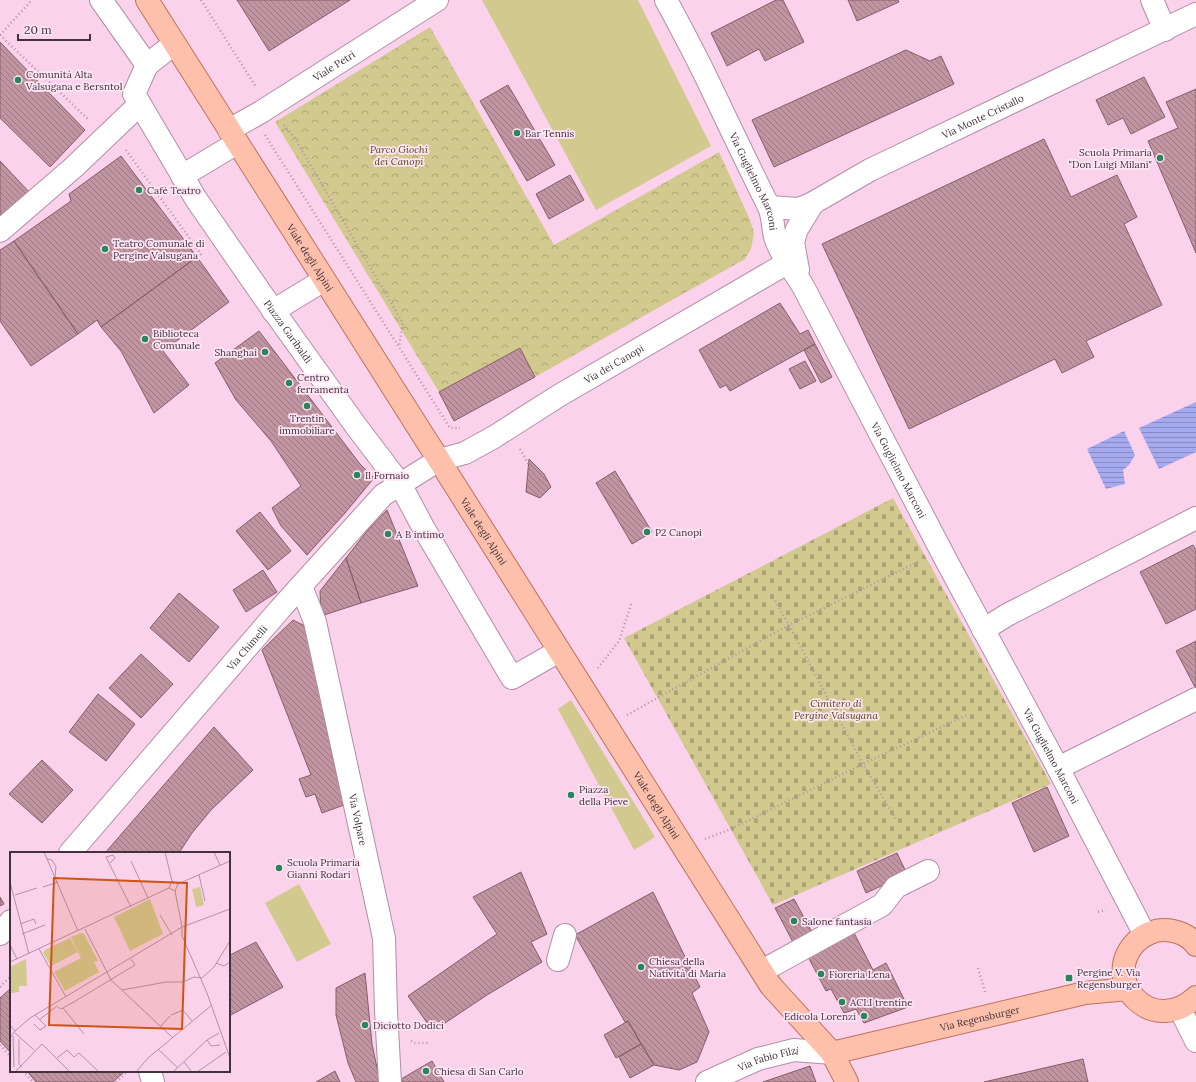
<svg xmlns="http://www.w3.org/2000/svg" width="1196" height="1082" viewBox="0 0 1196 1082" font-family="Lora,serif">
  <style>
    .grass { fill: #d2c98f }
    .cemetery { fill: url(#cemetery-stones) }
    .park { fill: url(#park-crowns) }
    .water { fill: url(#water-rules) }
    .building { fill: url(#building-back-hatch); stroke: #875d69 }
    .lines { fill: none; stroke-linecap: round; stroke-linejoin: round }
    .minor-casing { stroke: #b38da5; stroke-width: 24 }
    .major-casing { stroke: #bc735e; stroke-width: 24 }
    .path { stroke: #b293a7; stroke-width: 2.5; stroke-dasharray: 1 3; stroke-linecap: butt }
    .minor { stroke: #fff; stroke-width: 22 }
    .major { stroke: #fec0aa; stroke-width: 22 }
    .poi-dot { fill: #28865d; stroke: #fee5f5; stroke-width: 1.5 }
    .labels { text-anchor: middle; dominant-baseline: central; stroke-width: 3.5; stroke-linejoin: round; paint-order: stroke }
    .street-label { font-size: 10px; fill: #42323c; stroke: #fee5f5 }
    .poi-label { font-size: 10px; fill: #42323c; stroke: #fee5f5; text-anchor: start }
    .park-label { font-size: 10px; font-style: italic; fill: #51480b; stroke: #fee5f5 }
    .inset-road { fill: none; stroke: #b192a6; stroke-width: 1 }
    .view { fill: #cf5313; fill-opacity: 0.15; stroke: #cf5313; stroke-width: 2 }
    .inset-edge { fill: none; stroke: #42323c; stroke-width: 2 }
  </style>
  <defs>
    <pattern id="cemetery-stones" width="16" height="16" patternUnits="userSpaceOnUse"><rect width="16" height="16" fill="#d2c98f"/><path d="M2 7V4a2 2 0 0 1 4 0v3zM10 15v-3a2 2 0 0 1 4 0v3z" fill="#aca476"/></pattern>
    <pattern id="park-crowns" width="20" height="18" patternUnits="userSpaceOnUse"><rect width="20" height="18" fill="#d2c98f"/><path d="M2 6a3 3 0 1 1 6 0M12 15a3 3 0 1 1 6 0" fill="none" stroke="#aca476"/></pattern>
    <pattern id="water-rules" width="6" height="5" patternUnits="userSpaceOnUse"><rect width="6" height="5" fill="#a5aaee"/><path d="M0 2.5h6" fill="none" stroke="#888bc2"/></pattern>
    <pattern id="building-back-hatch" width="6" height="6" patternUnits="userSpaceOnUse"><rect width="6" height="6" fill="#c094a0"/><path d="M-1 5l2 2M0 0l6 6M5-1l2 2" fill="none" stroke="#9e7984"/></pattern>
  </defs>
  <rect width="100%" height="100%" fill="#fbd2ec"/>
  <!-- grass -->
  <path class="grass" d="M482,0h156l73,146 -115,64z
    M571,700l84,137 -21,13 -76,-141z
    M299,884l32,60 -34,18 -32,-59z"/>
  <!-- cemetery -->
  <path class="cemetery" d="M893,498l158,286 -278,121 -149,-267z"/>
  <!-- park -->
  <path class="park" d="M430,27l124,218 165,-93 31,68 4,13 -3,16 -6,10 -210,118 -15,-29 -81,44 -164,-270z"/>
  <!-- water -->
  <path class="water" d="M1196,402v50l-37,17 -20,-41z
    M1124,431l11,24 -6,10 -6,5 2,14 -19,5 -19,-40z"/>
  <!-- building -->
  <path class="building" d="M237,0h113l-81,51z
    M776,0h7l21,42 -39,19 -6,-12 -32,17 -16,-33z
    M848,0h50l1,2 -42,19z
    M0,42l85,88 -35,37 -50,-49z
    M906,50l24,11 11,-5 13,28 -180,83 -22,-47z
    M1144,77l21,40 -34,17 -8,-16 -15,7 -12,-25z
    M508,85l47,80 -28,16 -47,-80z
    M1196,89v164l-48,-112 30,-13 -12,-26z
    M1044,139l27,58 46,-22 20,42 -13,7 38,81 -76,36 8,16 -32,16 -7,-14 -146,70 -87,-185z
    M121,156l76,101 -96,70 -4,-7 -19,14 -64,-93 57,-40 -2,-7z
    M0,161l31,33 -31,23z
    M570,175l14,25 -35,19 -13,-25z
    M14,241l64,93 -47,32 -31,-45v-71z
    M197,257l32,45 -66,49 26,34 -35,28 -33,-62 -20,-24z
    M780,303l20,31 8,-4 7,14 -85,47 -4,-6 -6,3 -21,-38z
    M259,331l101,133 14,14 -29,35 -38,42 -26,-29 -9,-18 29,-22 -30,-45 -35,-41 -21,-37z
    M815,344l17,33 -11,6 -17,-33z
    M520,348l15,29 -81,44 -15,-29z
    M805,361l11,20 -16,8 -11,-20z
    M529,459l15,15 7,13 -11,11 -14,-6z
    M615,471l37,61 -20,12 -36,-61z
    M387,510l31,76 -57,17 -15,-45 21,-27z
    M260,512l31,39 -23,19 -32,-39z
    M1193,545l3,5v59l-30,15 -26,-52z
    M346,558l15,45 -40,13 -1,-25z
    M263,570l14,22 -31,20 -13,-22z
    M179,593l40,34 -30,35 -39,-34z
    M293,620l14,7 25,127 12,51 -22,8 -7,-19 -9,3 -7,-18 12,-4 -49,-125z
    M1196,641v48l-20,-38z
    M141,654l32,30 -32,34 -32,-30z
    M98,694l37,30 -29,37 -37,-29z
    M214,727l39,43 -42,40 -19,23 -13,20h-74z
    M42,760l31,30 -31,33 -33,-29z
    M1047,787l22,49 -35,16 -22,-49z
    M897,853l10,21 -41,19 -9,-22z
    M521,872l26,62 -16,8 11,20 -55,33 -54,36 -25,-35 89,-62 -24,-37z
    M653,892l47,95 -8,6 17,39 -12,30 -18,8 -25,-5 -26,-44 -3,1 -50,-87z
    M0,897l4,7 -4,2z
    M794,899l19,35 -19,10 -19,-36z
    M852,929l21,41 13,-7 22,44 -44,16 -8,-14 -12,4 -13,-24 -5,2 -20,-38z
    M256,942l27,45 -54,29v-63l1,2z
    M365,973l7,71 8,38h-24l-8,-19 -12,-48v-27z
    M11,988v65l-11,-12v-43z
    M628,1021l13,23 -25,14 -12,-23z
    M641,1044l13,21 -24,13 -11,-21z
    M1083,1059l5,23h-104z
    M432,1061l12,21h-48z
    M810,1066l6,16h-53z
    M27,1071h98l-12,11h-77z
    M335,1071l5,11h-24z"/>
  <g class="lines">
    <defs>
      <g id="minor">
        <path d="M101,0l46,65 27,-21"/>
        <path id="s1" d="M666,0c14,26 28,52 41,79 20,42 40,84 61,126 6,11 4,24 8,35 7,19 20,33 29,50l141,270 112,208 87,167"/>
        <path d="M1152,0l13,30"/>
        <path id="s2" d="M147,65l-13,29 62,105 67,97 93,130 44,58 23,43 89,151 47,-27"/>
        <path id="s3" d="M229,130l32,-18 176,-112"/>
        <path d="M182,176l55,-33"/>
        <path id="s4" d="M769,207l30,2 14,-6 57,-33 326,-156"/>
        <path d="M0,231l74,-64 66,-63"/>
        <path d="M798,270l-5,-28 4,-13 16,-26"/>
        <path d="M273,311l51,-31"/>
        <path id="s5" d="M301,586l14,36 69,316 2,73 4,71"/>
        <path d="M983,630l24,-15 189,-97"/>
        <path d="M1058,768l138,-69"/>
        <path id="s6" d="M70,853l210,-244 103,-114 56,-35 26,-7 29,-16 66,-42 227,-132"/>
        <path d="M0,934l11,-13"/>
        <path d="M558,960l7,-25"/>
        <path d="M762,971l120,-66 14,-18 32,-16"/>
        <path d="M1180,1009l16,32"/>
        <path d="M150,1071l3,11"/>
        <path id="s7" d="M707,1082l51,-23 36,-9 38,3"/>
      </g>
      <g id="major">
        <path id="s8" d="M147,0l281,443 11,17 332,526 61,67 15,29"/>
        <path d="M1196,945c-7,-10 -20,-15 -32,-15 -10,0 -21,5 -28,12 -37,38 16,96 60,55"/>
        <path id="s9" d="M832,1053l253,-60 43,-4"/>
      </g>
    </defs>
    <!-- minor casing -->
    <use href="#minor" class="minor-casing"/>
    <!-- major casing -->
    <use href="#major" class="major-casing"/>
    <!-- path -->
    <path class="path" d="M201,0l55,87
      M0,35l89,85
      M0,35l32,-35
      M284,125l10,12 109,186 -4,23
      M265,135l185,293h10
      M126,150l77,107
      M520,449l19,34
      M771,594l18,31 74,139 34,57
      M598,668l21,-27 13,-39
      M627,715l162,-90 131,-64
      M705,839l26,-10 132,-65 104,-49
      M1098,912l8,-2
      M978,968l7,24
      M0,987l11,-11
      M411,1041l3,2h15
      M0,1045l11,12
      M23,1071l10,11
      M116,1082l11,-10"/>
    <!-- minor -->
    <use href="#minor" class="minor"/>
    <!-- major -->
    <use href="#major" class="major"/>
  </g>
  <!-- markers -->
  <g class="poi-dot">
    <circle cx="18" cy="80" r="4"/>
    <circle cx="517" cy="133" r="4"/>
    <circle cx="1160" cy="158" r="4"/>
    <circle cx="139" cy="190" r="4"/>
    <circle cx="105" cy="249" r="4"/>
    <circle cx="145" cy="339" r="4"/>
    <circle cx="265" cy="352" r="4"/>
    <circle cx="289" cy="383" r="4"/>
    <circle cx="307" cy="406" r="4"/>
    <circle cx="357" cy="475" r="4"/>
    <circle cx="647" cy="532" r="4"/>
    <circle cx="388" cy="534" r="4"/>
    <circle cx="571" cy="795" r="4"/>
    <circle cx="279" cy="868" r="4"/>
    <circle cx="794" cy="921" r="4"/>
    <circle cx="641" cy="967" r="4"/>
    <circle cx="821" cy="974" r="4"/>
    <rect x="1065" y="974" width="8" height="8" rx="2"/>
    <circle cx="842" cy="1002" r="4"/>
    <circle cx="864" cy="1016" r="4"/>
    <circle cx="365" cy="1025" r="4"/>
    <circle cx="426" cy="1071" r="4"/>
  </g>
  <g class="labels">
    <!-- street labels -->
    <g class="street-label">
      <text stroke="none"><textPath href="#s3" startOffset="123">Viale Petri</textPath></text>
      <text stroke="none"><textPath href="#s4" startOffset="236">Via Monte Cristallo</textPath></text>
      <text stroke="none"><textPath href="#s1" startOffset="202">Via Guglielmo Marconi</textPath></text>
      <text stroke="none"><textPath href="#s8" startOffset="305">Viale degli Alpini</textPath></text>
      <text stroke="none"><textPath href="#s2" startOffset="315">Piazza Garibaldi</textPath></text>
      <text stroke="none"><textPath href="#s6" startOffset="742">Via dei Canopi</textPath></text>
      <text stroke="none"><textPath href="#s1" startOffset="526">Via Guglielmo Marconi</textPath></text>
      <text stroke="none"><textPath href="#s8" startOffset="629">Viale degli Alpini</textPath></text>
      <text stroke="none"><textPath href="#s6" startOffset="271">Via Chimelli</textPath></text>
      <text stroke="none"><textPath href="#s1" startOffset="850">Via Guglielmo Marconi</textPath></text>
      <text stroke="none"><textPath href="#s8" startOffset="953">Viale degli Alpini</textPath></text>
      <text stroke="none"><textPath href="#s5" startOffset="241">Via Volpare</textPath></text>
      <text stroke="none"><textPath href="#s9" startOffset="152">Via Regensburger</textPath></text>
      <text stroke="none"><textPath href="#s7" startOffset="66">Via Fabio Filzi</textPath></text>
    </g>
    <!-- poi labels -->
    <g class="poi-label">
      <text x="26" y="74">Comunità Alta<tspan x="26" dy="12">Valsugana e Bersntol</tspan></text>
      <text x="525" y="133">Bar Tennis</text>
      <text x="1152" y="152" text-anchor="end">Scuola Primaria<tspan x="1152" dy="12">"Don Luigi Milani"</tspan></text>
      <text x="147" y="190">Cafè Teatro</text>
      <text x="113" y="243">Teatro Comunale di<tspan x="113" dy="12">Pergine Valsugana</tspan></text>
      <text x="153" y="333">Biblioteca<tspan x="153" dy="12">Comunale</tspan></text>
      <text x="257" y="352" text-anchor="end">Shanghai</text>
      <text x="297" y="377">Centro<tspan x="297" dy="12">ferramenta</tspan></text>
      <text x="307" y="418" text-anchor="middle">Trentin<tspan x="307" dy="12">immobiliare</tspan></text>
      <text x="365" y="475">Il Fornaio</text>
      <text x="655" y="532">P2 Canopi</text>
      <text x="396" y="534">A B intimo</text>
      <text x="579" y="789">Piazza<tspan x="579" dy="12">della Pieve</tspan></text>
      <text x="287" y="862">Scuola Primaria<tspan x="287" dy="12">Gianni Rodari</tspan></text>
      <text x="802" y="921">Salone fantasia</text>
      <text x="649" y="961">Chiesa della<tspan x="649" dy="12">Natività di Maria</tspan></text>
      <text x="1077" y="972">Pergine V. Via<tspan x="1077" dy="12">Regensburger</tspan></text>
      <text x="829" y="974">Fioreria Lena</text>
      <text x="850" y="1002">ACLI trentine</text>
      <text x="856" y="1016" text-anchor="end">Edicola Lorenzi</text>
      <text x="373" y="1025">Diciotto Dodici</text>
      <text x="434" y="1071">Chiesa di San Carlo</text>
    </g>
    <!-- park labels -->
    <g class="park-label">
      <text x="399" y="149">Parco Giochi<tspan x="399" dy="12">dei Canopi</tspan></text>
      <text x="836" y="703">Cimitero di<tspan x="836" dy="12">Pergine Valsugana</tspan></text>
    </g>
  </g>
  <!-- overview -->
  <g transform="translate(10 852)">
    <rect width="220" height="220" fill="#fbd2ec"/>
    <path d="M190,35l4,18 -8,2 -4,-18zM60,86l8,14 -27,14 -8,-13 2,-3zM16,107l1,27h-8v6l-9,1v-26z" fill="#d2c98f"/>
    <path d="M140,47l13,35 -33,17 -16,-34z" fill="#d2c98f"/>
    <path d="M71,81l3,1 14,27 -4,1 5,10 -34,19 -11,-19 27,-14 -10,-21z" fill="#d2c98f"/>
    <path class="inset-road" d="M34,0l34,79M155,0l7,29M204,0l6,13M37,7l5,1 4,7 -1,10M121,9l17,37M100,11l5,-5 -2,-3 -7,2 25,50M189,23l6,26M162,29l-3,7 6,3M162,29l6,3 -3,7M0,30l19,72M168,32l52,-23M33,35l15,-5M165,39l7,36M5,43l22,-7M150,63l12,20M10,72l14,-5 2,5M172,75v9l25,57 23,65M75,77l26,51 62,58M12,82l23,-9M0,93l7,14M29,97l27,48M0,110l159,-74M206,111l8,3 6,-4M112,138l44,-8h17l11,-5 8,1 12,-11 16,-26M48,155l3,2 11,-6 63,-38 -4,-6M53,156l21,26M161,163l12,-5 9,11M29,168l18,-14M24,172l6,6 6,-4 -11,-11M0,173l5,6 -5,7M151,174l9,-10M5,179l15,-13 152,-91 48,-18M5,181l19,17M3,184l1,31M9,187v25l3,3M197,188l4,6 9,-1M148,197l20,19M47,206l10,-8 7,7 5,-4 20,19M174,210l8,10M6,219l26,-27 28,28M126,220l12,-14 64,-53M163,220l34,-32 12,-7M187,220l29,-20"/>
    <path class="view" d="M44,26l133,5 -5,146 -133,-4z"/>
    <rect width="220" height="220" class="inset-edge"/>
  </g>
  <!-- scale -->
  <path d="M18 34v6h72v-6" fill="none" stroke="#42323c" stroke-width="2"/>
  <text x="24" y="34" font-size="12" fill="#42323c" stroke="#fee5f5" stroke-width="3" paint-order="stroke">20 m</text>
</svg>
